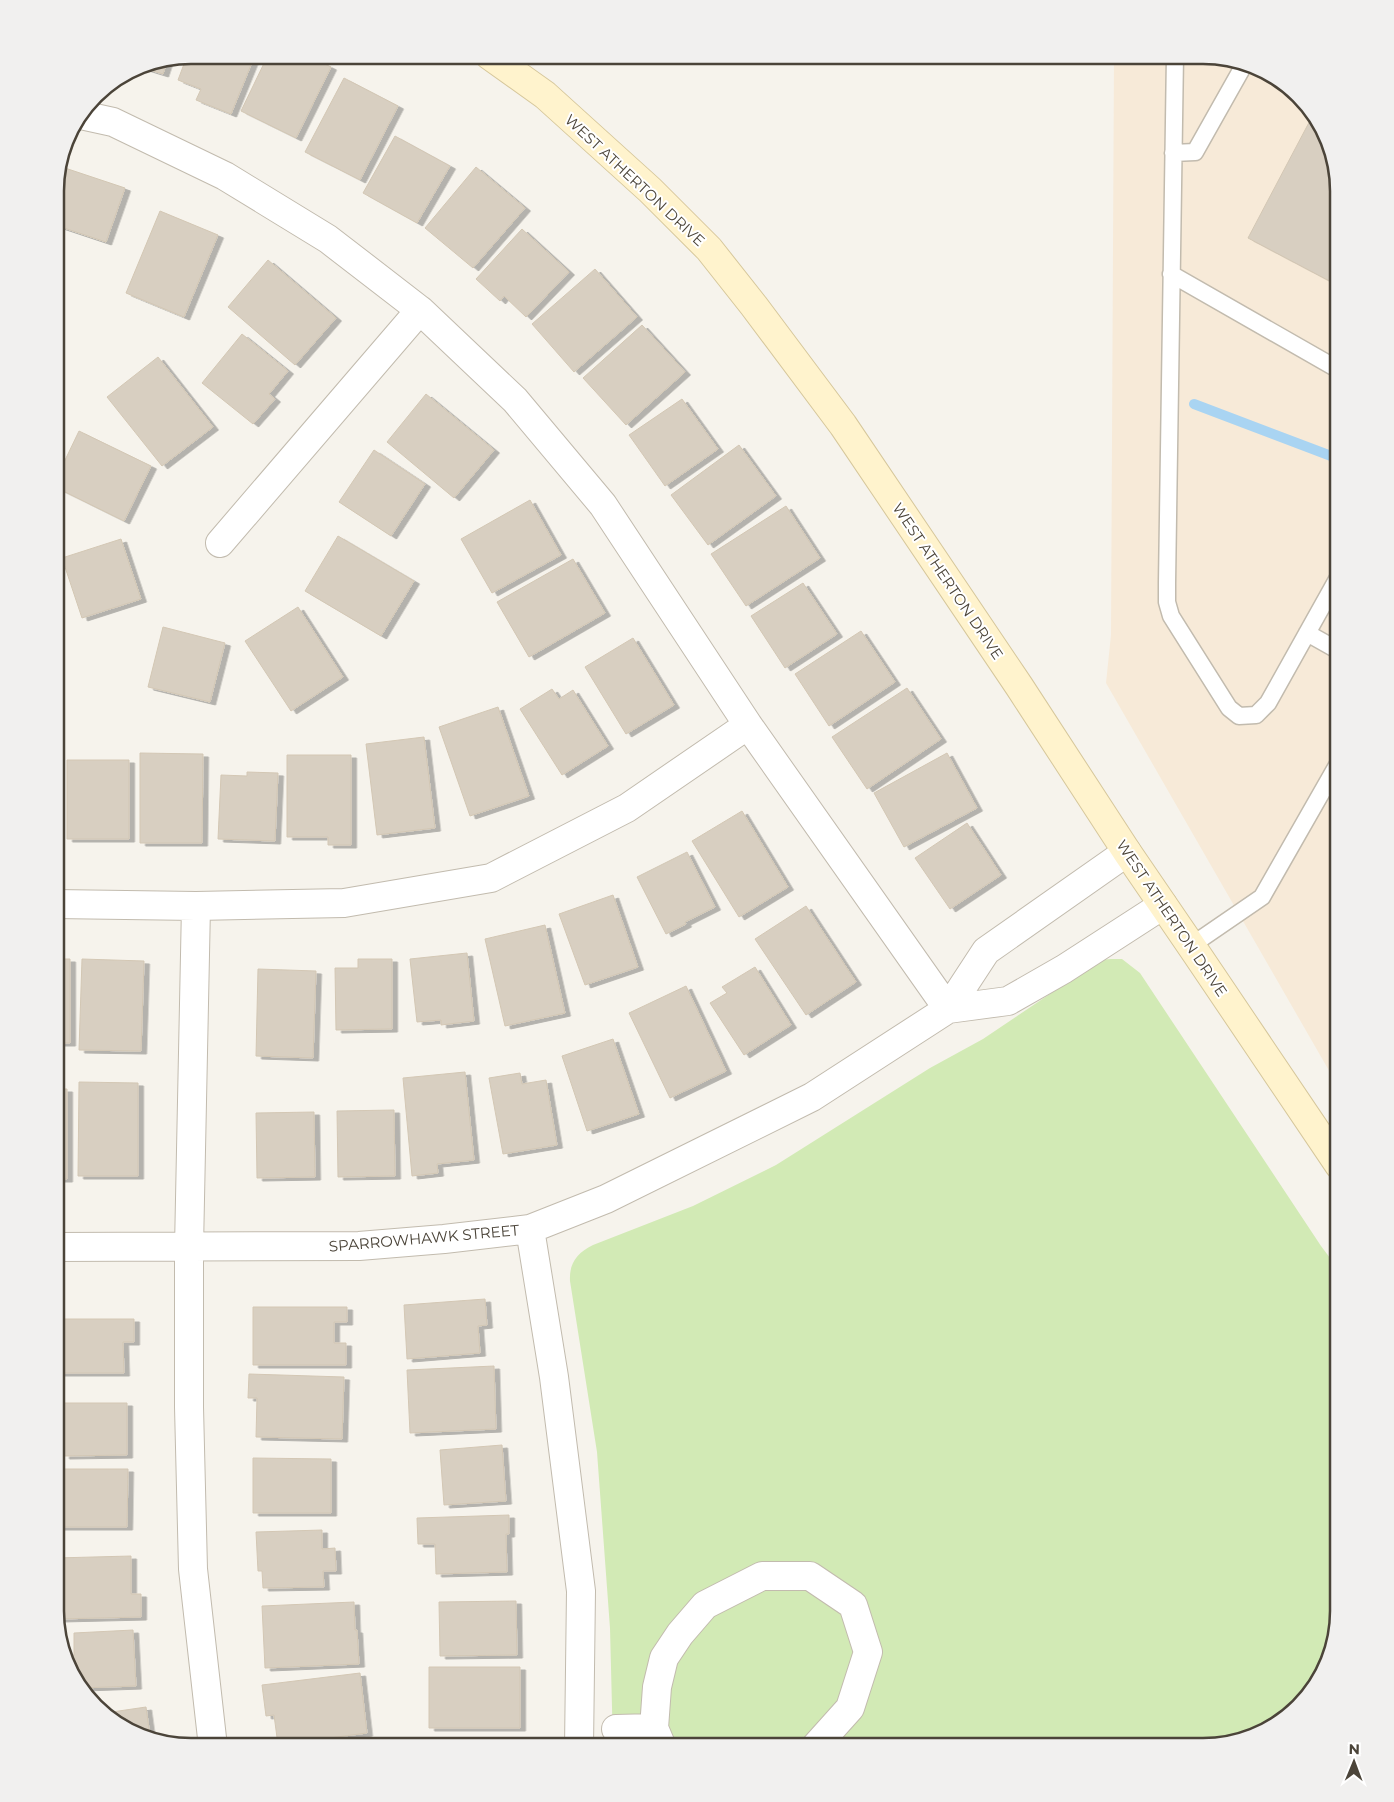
<svg xmlns="http://www.w3.org/2000/svg" width="1394" height="1802" viewBox="0 0 1394 1802" font-family="Montserrat,sans-serif">
  <style>
    .commercial { fill: #f7ead8 }
    .green { fill: #d2eab5 }
    .lines { fill: none; stroke-linecap: round; stroke-linejoin: round }
    .stream { stroke: #a9d4f2; stroke-width: 10 }
    .building { fill: #d8cfc1; stroke: #d3c7b4; filter: url(#shadow) }
    .lane-casing { stroke: #c2bbae; stroke-width: 19 }
    .street-casing { stroke: #c2bbae; stroke-width: 30 }
    .secondary-casing { stroke: #d6c79b; stroke-width: 30 }
    .lane { stroke: #fff; stroke-width: 16 }
    .street { stroke: #fff; stroke-width: 28 }
    .secondary { stroke: #fff3cd; stroke-width: 28 }
    .labels { text-anchor: middle; dominant-baseline: central; stroke-width: 4; stroke-linejoin: round; paint-order: stroke }
    .street-label { font-size: 15px; fill: #4b4439; stroke: #fff }
    .rim { fill: none; stroke: #4b4439; stroke-width: 2.5 }
  </style>
  <defs>
    <filter id="shadow"><feDropShadow dx="5.5" dy="3" stdDeviation="0" flood-color="#0004"/></filter>
  </defs>
  <rect width="100%" height="100%" fill="#f6f3ec"/>
  <!-- commercial -->
  <path class="commercial" d="M1114,55h98l59,18 45,42 23,75v898l-233,-405 5,-48z"/>
  <!-- green -->
  <path class="green" d="M1111,959h11l18,14 181,273 18,24v342l-18,67 -42,45 -75,23h-591l-3,-119 -13,-176 -27,-171c-1,-18 7,-28 23,-36l100,-39 83,-41 154,-97 53,-29 110,-74 7,-5z"/>
  <g class="lines">
    <!-- stream -->
    <path class="stream" d="M1194,404l145,55"/>
  </g>
  <!-- building -->
  <path class="building" d="M190,55h65l-24,59 -35,-14 5,-11 -23,-9 9,-24z
    M268,55h38l25,12 -35,71 -55,-27z
    M168,59l-5,15 -26,-8 2,-1z
    M344,78l54,28 -38,74 -55,-28z
    M1314,113l2,2 23,75v96l-91,-48z
    M395,136l55,30 -33,57 -54,-30z
    M476,167l49,41 -52,60 -48,-40z
    M65,168l60,20 -19,54 -51,-17v-27z
    M160,211l58,24 -34,82 -58,-24z
    M522,229l47,43 -43,45 -22,-21 -4,5 -24,-22z
    M268,260l68,58 -41,47 -67,-58z
    M595,269l42,48 -63,55 -42,-48z
    M642,325l43,47 -59,53 -43,-47z
    M242,334l46,37 -19,23 6,5 -22,25 -51,-41z
    M158,357l55,70 -51,39 -55,-69z
    M426,394l68,56 -40,48 -67,-56z
    M682,399l36,50 -53,37 -36,-51z
    M79,431l72,35 -27,55 -69,-34v-6z
    M739,445l37,51 -68,49 -37,-50z
    M374,450l51,34 -34,52 -52,-34z
    M530,500l31,55 -69,38 -31,-54z
    M786,506l34,52 -74,48 -35,-52z
    M338,536l76,45 -33,55 -76,-45z
    M121,539l20,60 -59,19 -20,-60z
    M573,559l32,54 -76,44 -32,-55z
    M803,583l34,51 -52,34 -34,-52z
    M298,607l45,70 -52,34 -46,-70z
    M163,627l62,16 -15,59 -62,-15z
    M861,631l34,51 -66,44 -34,-52z
    M633,638l41,67 -48,29 -41,-67z
    M907,688l34,51 -74,50 -35,-52z
    M552,689l7,10 14,-9 35,56 -46,29 -42,-66z
    M498,707l31,89 -59,20 -31,-89z
    M424,737l11,91 -58,7 -11,-91z
    M140,753l63,1 -1,89h-62z
    M947,753l30,55 -73,39 -30,-54z
    M287,755h64v90h-23v-8h-41z
    M67,760h62v79h-62z
    M247,772l31,1 -3,68 -57,-2 3,-64 26,1z
    M55,780h3l-2,68h-1z
    M742,811l46,76 -49,30 -47,-76z
    M967,823l34,52 -51,34 -35,-51z
    M687,852l28,55 -30,15 1,2 -20,10 -29,-57z
    M613,895l25,72 -53,18 -26,-71z
    M806,906l50,76 -50,33 -51,-76z
    M545,925l20,88 -60,13 -20,-87z
    M467,953l7,68 -33,4v-5l-24,2 -7,-63z
    M55,959h15v84h-15z
    M82,959l62,2 -3,90 -62,-1z
    M358,959h34v70l-56,1 -1,-62h23z
    M755,967l36,58 -47,30 -34,-52 17,-10 -5,-6z
    M258,969l58,2 -3,87 -57,-2z
    M686,986l40,85 -56,27 -41,-85z
    M613,1039l26,75 -52,17 -25,-75z
    M465,1072l9,88 -37,4 1,9 -26,3 -9,-98z
    M520,1073l2,11 24,-4 11,65 -54,9 -14,-76z
    M79,1082l59,1v93h-60z
    M55,1089h12v90h-12z
    M394,1110l1,66 -57,1 -1,-66z
    M314,1112l1,65 -58,1 -1,-65z
    M485,1299l2,26 -9,1 2,27 -73,6 -3,-54z
    M253,1307h94v15h-13v21h12v22h-93z
    M55,1319h79v23h-11l1,31h-69z
    M494,1366l2,63 -86,4 -3,-63z
    M249,1374l95,3 -2,62 -86,-2 1,-39h-9z
    M55,1403h72v52l-63,1v-23l-9,1z
    M502,1445l4,56 -62,4 -4,-55z
    M253,1458l78,1v54h-78z
    M55,1469h73l-1,58h-72z
    M509,1515v19h-3l1,38 -71,2 -1,-30h-17l-1,-26z
    M322,1530v19l13,-1 1,23h-13l1,16 -61,1 -1,-17h-4l-2,-39z
    M131,1556v38h10v23l-84,2 -2,-7v-54z
    M516,1601l1,54 -77,1 -1,-54z
    M354,1602l1,28h2l2,34 -94,4 -3,-62z
    M133,1630l3,56 -56,2 -2,-13h-4l-6,-20h6v-22z
    M429,1667h91v61h-91z
    M360,1673l7,60 -89,12 -4,-30 -8,1 -4,-31z
    M146,1707l4,29 -27,-7 -18,-16z
    M516,1738v9h-91v-6z"/>
  <g class="lines">
    <defs>
      <path id="lane" d="M1175,55l-8,528v19l4,14 58,92 10,8 17,-1 12,-12 71,-127
        M1173,153l22,-1 49,-87
        M1171,274l168,96
        M1307,633l32,18
        M1192,945l70,-48 77,-135"/>
      <path id="street" d="M220,543l200,-233
        M1127,852l-141,99 -38,58 60,-8 56,-32 99,-64
        M55,904l141,2 148,-3 147,-25 136,-70 121,-83 -145,-220 -88,-105 -95,-90 -92,-71 -103,-63 -112,-54 -32,-7
        M196,906l-7,342v159l4,162 20,178
        M530,1229l24,148 27,214 -2,156
        M55,1247l304,-1 85,-7 86,-10 76,-30 206,-102 136,-88 -200,-284
        M616,1729l38,-1
        M662,1747l-8,-19 3,-41 7,-29 16,-24 25,-29 57,-29h48l43,29 15,47 -18,56 -35,39"/>
      <path id="secondary" d="M489,55l56,40 105,95 59,59 45,57 89,119 176,261 108,166 69,101 143,212"/>
    </defs>
    <!-- lane casing -->
    <use href="#lane" class="lane-casing"/>
    <!-- street casing -->
    <use href="#street" class="street-casing"/>
    <!-- secondary casing -->
    <use href="#secondary" class="secondary-casing"/>
    <!-- lane -->
    <use href="#lane" class="lane"/>
    <!-- street -->
    <use href="#street" class="street"/>
    <!-- secondary -->
    <use href="#secondary" class="secondary"/>
  </g>
  <g class="labels">
    <!-- street labels -->
    <g class="street-label">
      <text transform="translate(635 180) rotate(43)">WEST ATHERTON DRIVE</text>
      <text transform="translate(948 581) rotate(56)">WEST ATHERTON DRIVE</text>
      <text transform="translate(1172 918) rotate(56)">WEST ATHERTON DRIVE</text>
      <text transform="translate(424 1238) rotate(-5)">SPARROWHAWK STREET</text>
    </g>
  </g>
  <!-- crop -->
  <path d="M0 0H1394V1802H0ZM191 64H1203A127 127 0 0 1 1330 191V1611A127 127 0 0 1 1203 1738H191A127 127 0 0 1 64 1611V191A127 127 0 0 1 191 64Z" fill="#f1f0ef" fill-rule="evenodd"/>
  <path class="rim" d="M191 64H1203A127 127 0 0 1 1330 191V1611A127 127 0 0 1 1203 1738H191A127 127 0 0 1 64 1611V191A127 127 0 0 1 191 64Z"/>
  <!-- north arrow -->
  <g transform="translate(1354 1762) rotate(1)" stroke="#ffffff" stroke-width="4" paint-order="stroke">
  <path d="M0-4L9 19L0 12L-9 19Z" fill="#4b4439"/>
  <text y="-8" font-size="14" font-weight="bold" text-anchor="middle" fill="#4b4439">N</text>
  </g>
</svg>
